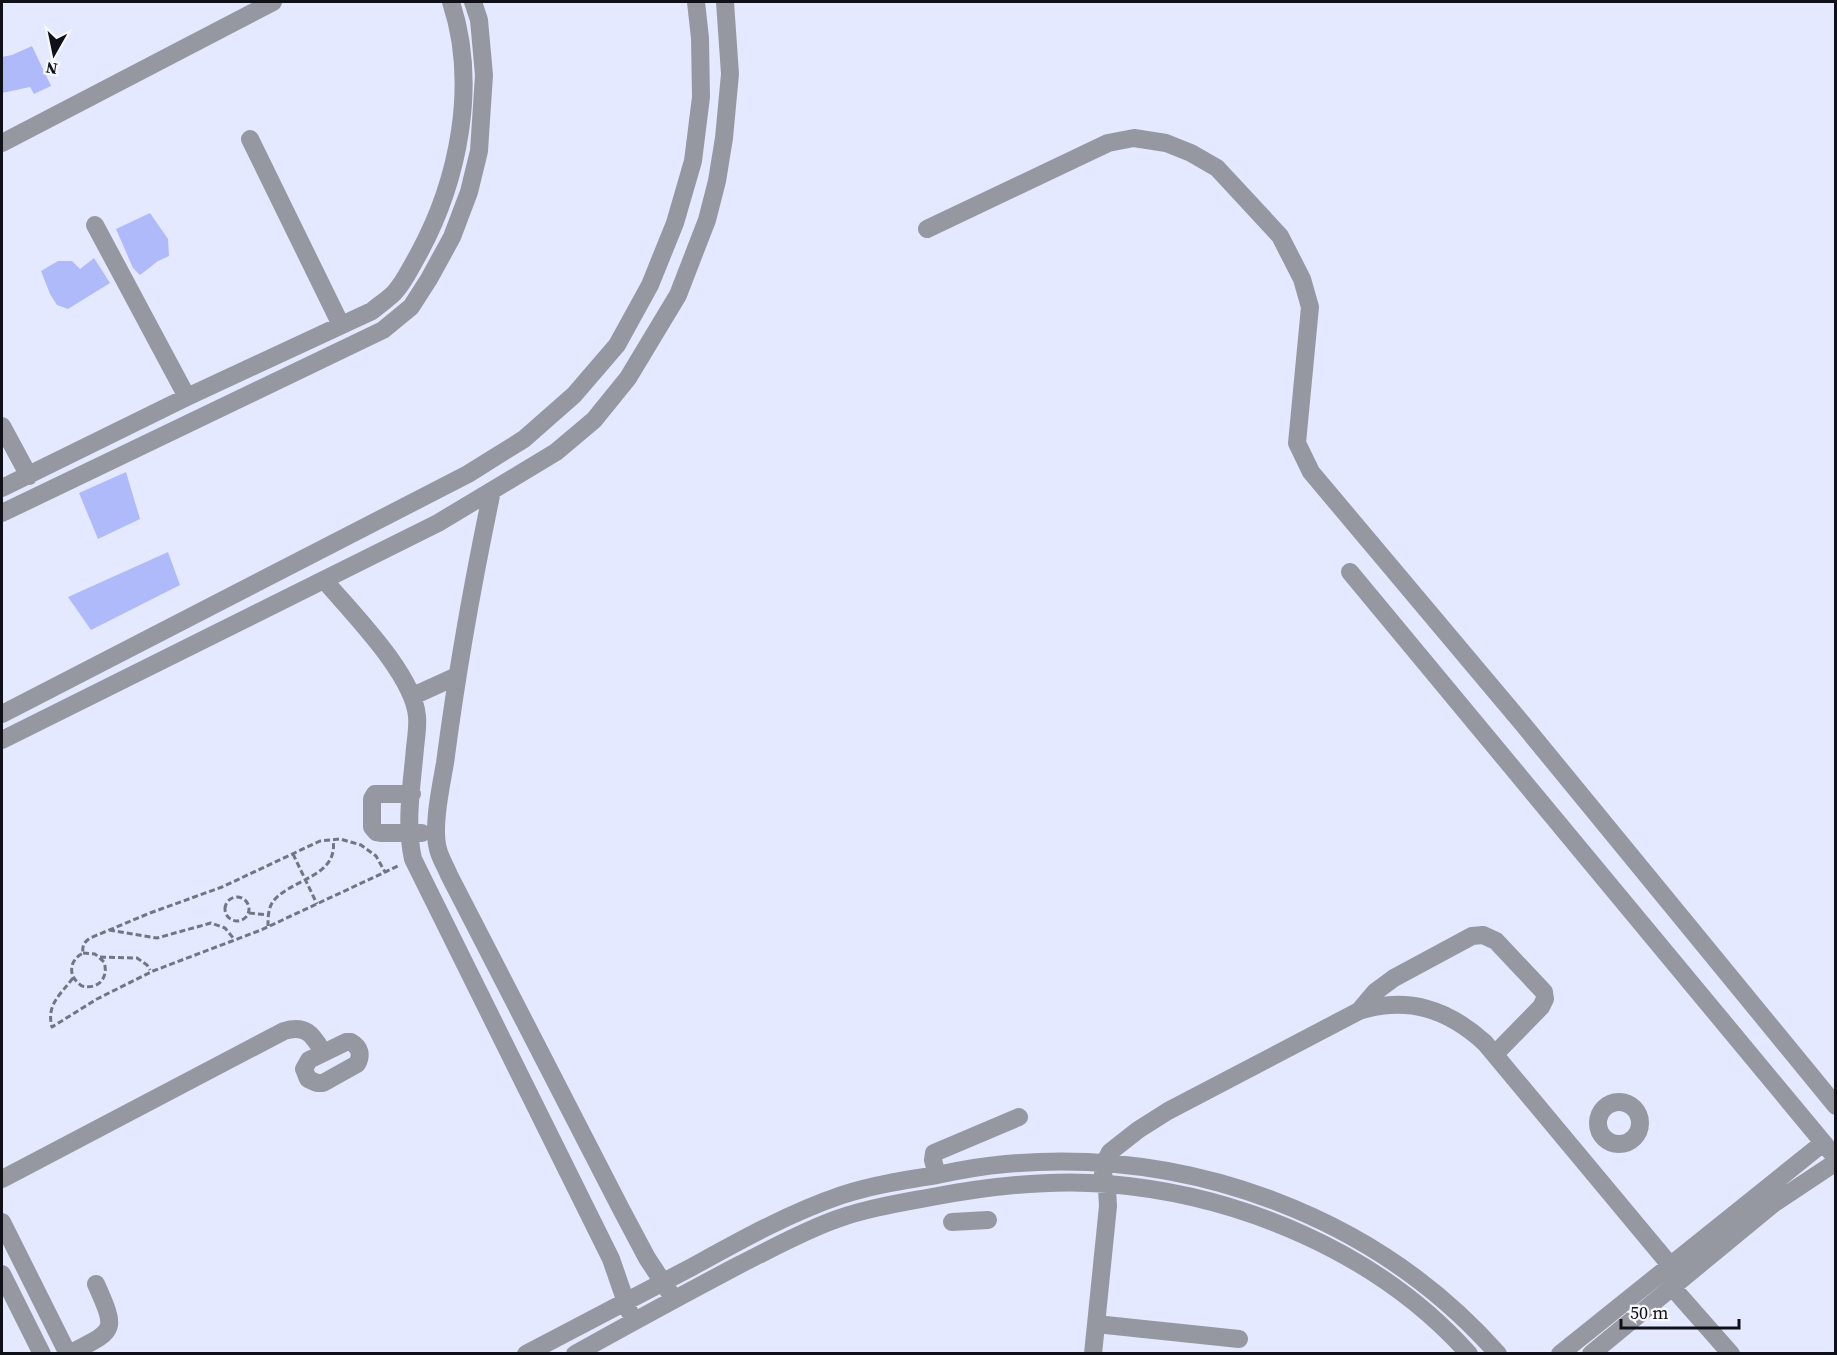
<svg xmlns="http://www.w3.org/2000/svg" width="1837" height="1355" viewBox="0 0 1837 1355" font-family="'Source Serif 4',serif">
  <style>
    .building { fill: #afbafb }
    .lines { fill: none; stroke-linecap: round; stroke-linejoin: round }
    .path { stroke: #727583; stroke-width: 3; stroke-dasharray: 6 3; stroke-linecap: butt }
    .minor { stroke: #9698a1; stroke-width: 18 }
  </style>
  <rect width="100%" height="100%" fill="#e5e9ff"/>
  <!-- building -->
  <path class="building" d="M32,46l19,40 -17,8 -4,-7 -28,6v-36l10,-2z
    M150,213l18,26 1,17 -11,5 -18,14 -7,-7 -17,-39z
    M94,258l16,25 -42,26 -11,-4 -7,-11 -9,-23 17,-10h14l8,8z
    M126,472l14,47 -42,20 -19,-46z
    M168,552l12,33 -89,45 -23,-33z"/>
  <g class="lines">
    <!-- path -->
    <path class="path" d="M293,854l24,50
      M225 909a12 12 0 1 1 24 0a12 12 0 1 1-24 0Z
      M249,913l19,2
      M268,926c0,-7 0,-16 4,-23 16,-24 67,-25 61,-63
      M109,930l48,8 54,-15 14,5 9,11
      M83,953l12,1 9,8c5,15 -5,28 -22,24 -14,-9 -14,-25 1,-33 -1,-7 1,-11 7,-15l60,-25 72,-26 98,-46 20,-2 21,6 15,11 9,16
      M100,957l37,1 10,7 3,5
      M73,978c-13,17 -27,27 -21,49l45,-28 56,-28 108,-41 137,-64"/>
    <!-- minor -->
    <path class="minor" d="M250,139l91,186
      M2,143l271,-141
      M95,225l92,172
      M927,229l181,-86 26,-5 32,5 25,10 26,15 63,68 22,43 8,28 -13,136 14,29 211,251 314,383
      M2,426l27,50
      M2,488l185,-91 185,-86c7,-6 15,-11 22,-18 10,-10 17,-26 24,-38 41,-75 60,-171 33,-253
      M492,491c-19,90 -35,180 -47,272 -4,23 -13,64 -7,86 2,9 8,18 11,26l172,334 26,49 23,35
      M2,513l381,-183 28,-23 18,-28 23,-42 17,-45 10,-41 5,-76 -5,-55 -6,-18
      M1350,572l486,586
      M325,581c28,33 88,93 92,135 1,11 -1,22 -2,32 -3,36 -10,75 -2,111l198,400 18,52
      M413,696l44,-20
      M2,714l466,-240 56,-35 50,-44 43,-50 33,-60 25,-62 18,-62 8,-64 -1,-59 -4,-36
      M2,740l436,-217 118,-71 38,-32 34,-42 50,-83 29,-75 10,-39 7,-43 6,-64 -5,-72
      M412,794h-37l-3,5v28l4,5 6,1h40
      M1359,1011l16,-19 19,-14 78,-42 11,-1 13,6 48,51 1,7 -4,8 -46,47
      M346,1042h5c9,5 11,13 6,22l-34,19h-6l-9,-4 -4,-10 5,-9z
      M1598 1123a21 21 0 1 1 42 0a21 21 0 1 1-42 0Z
      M937,1175l-4,-15 1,-7 85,-36
      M2,1179l282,-148c23,-7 29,5 39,21
      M2,1222l66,132
      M952,1222l36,-2
      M2,1274l40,80
      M1672,1287l59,67
      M1096,1324l143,15
      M69,1354c46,-24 49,-21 27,-70
      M526,1354c55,-29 111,-58 166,-87 49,-27 97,-54 150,-72 31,-10 63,-15 95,-20 23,-5 45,-9 69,-11 183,-16 369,51 492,190
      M575,1354c54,-30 109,-60 164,-89 32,-16 64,-34 98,-46 31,-11 63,-16 95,-22 58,-11 118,-18 176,-13 133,11 271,69 361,170
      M1093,1354l15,-148 -1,-17 -4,-15 1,-10 6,-12 28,-22 30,-19 191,-100c49,-15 89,-2 126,32l185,222
      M1560,1354l263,-211
      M1591,1354l182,-150 63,-42"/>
  </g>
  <!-- border -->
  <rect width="1837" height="1355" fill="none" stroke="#101118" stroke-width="6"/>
  <!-- north arrow -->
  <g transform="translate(54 54) rotate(189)" stroke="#f7f7fc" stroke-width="4.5" paint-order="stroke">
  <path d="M0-4.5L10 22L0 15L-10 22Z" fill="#101118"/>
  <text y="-9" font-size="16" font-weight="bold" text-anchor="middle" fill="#101118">N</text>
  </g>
  <!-- scale -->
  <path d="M1621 1319v9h118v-9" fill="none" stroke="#101118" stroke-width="3"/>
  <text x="1630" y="1319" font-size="18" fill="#101118" stroke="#f7f7fc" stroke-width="4.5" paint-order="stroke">50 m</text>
</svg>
